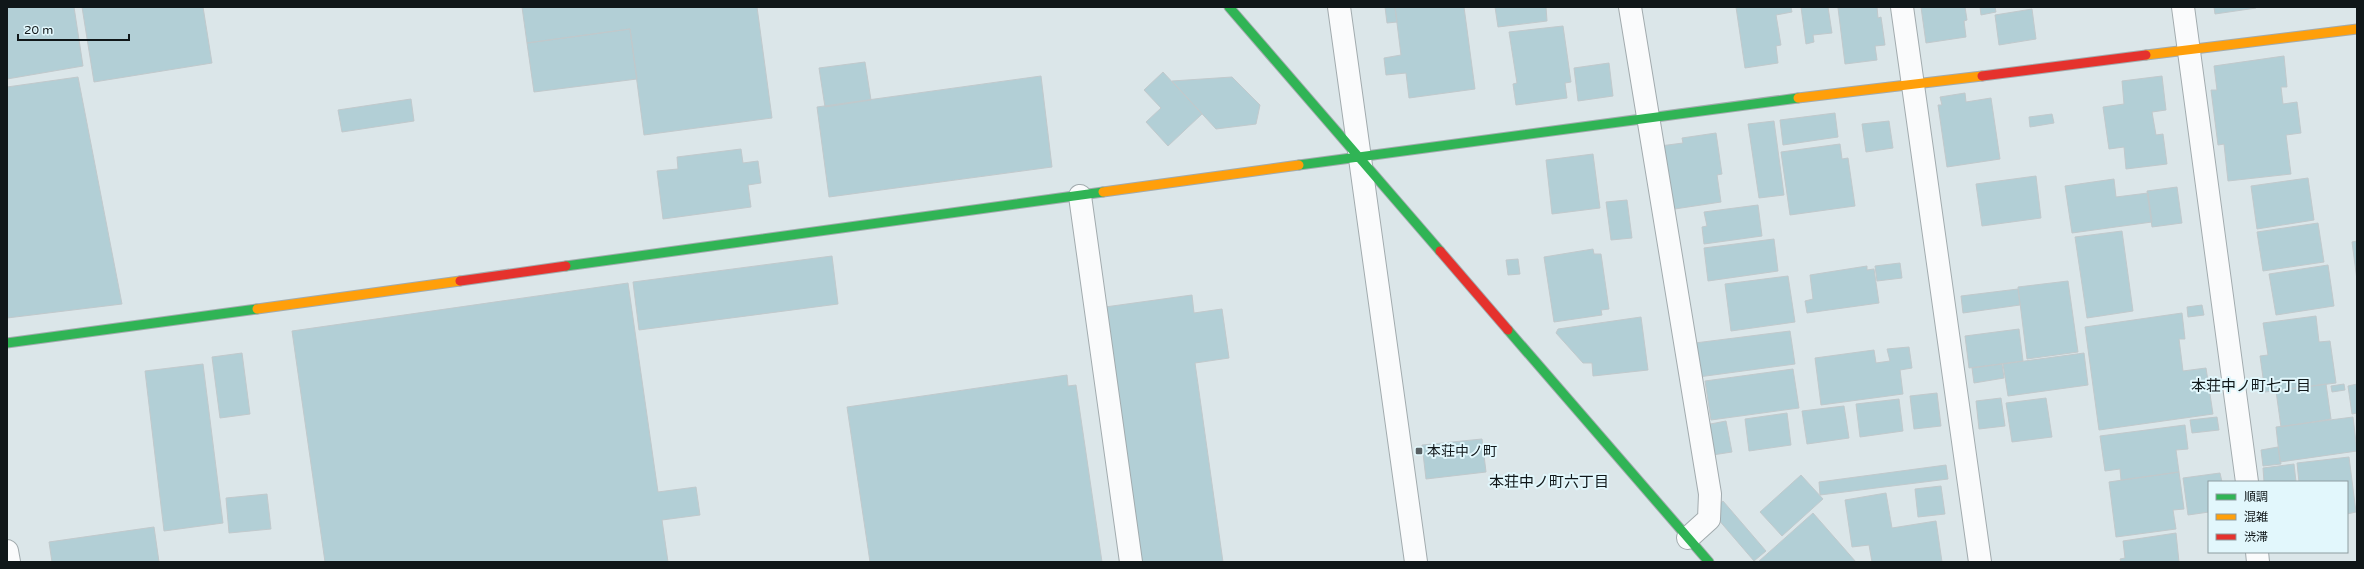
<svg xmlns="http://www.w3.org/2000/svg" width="2364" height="569" viewBox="0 0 2364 569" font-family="'Varela Round','Noto Sans JP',sans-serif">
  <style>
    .building { fill: #b2cfd6; stroke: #c1c9cc }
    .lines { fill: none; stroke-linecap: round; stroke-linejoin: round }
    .street-casing { stroke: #a2abae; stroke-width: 24 }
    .fast-casing { stroke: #a2abae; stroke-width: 11 }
    .slow-casing { stroke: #a2abae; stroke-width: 11 }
    .jam-casing { stroke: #a2abae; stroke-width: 11 }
    .street { stroke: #fafbfc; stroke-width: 22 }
    .fast { stroke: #30b455; stroke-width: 9 }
    .slow { stroke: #ff9f0a; stroke-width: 9 }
    .jam { stroke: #e5322d; stroke-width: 9 }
    .poi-dot { fill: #575f62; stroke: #e2f7fc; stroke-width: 1.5 }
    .labels { text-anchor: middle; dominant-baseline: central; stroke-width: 4; stroke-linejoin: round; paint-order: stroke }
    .poi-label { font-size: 14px; fill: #101719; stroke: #e2f7fc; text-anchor: start }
    .neighbourhood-label { font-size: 15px; fill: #101719; stroke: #e2f7fc }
  </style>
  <rect width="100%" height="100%" fill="#dbe6e9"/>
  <!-- building -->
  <path class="building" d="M7,7h67l9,59 -76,13z
    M82,7h121l9,56 -118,19z
    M522,7h235l15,111 -128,17 -14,-106 -103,14z
    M1385,7h10l2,15 -10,1z
    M1395,7h69l11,82 -66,9 -3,-25 -20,2 -2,-17 17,-3z
    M1495,7h51l1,14 -49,6z
    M1736,7h55l1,5 -16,3 5,30 -5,1 2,17 -33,5z
    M1801,7h27l4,26 -19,2 1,7 -8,2z
    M1849,7h28l1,11 3,-1 4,28 -10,1 2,14 -32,4 -7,-56z
    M1921,7h44l2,13 -3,1 2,16 -40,6z
    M1980,7h15l1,5 -15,3z
    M2214,7h42v1l-41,6z
    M2032,9l4,30 -37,6 -4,-30z
    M1563,26l8,56 -6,1 2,15 -51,7 -3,-21 4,-1 -8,-51z
    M630,29l7,50 -103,13 -7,-49z
    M2284,56l3,31h-6l2,17 14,-2 4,31 -15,2 5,39 -63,7 -4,-37 -6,1 -7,-55h6l-3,-24z
    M865,62l6,38 -46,7 -6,-39z
    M1609,63l4,33 -35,5 -4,-33z
    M1163,72l39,42 -34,32 -22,-24 15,-14 -17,-18z
    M1041,76l11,91 -223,30 -12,-90z
    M2162,76l4,34 -14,2 4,23 7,-1 4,30 -41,5 -2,-22 -15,2 -6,-42 21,-3 -2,-23z
    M78,77l44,227 -115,14v-231z
    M1232,77l28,28 -4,19 -40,5 -44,-48z
    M1965,93l1,9 25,-4 9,61 -53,8 -9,-62h4l-2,-8z
    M411,99l3,22 -72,11 -4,-22z
    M1835,113l3,24 -55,8 -3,-25z
    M2052,114l2,9 -24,4 -1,-10z
    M1774,121l10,74 -25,3 -11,-74z
    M1889,121l4,27 -27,4 -4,-28z
    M1716,133l6,41 -5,1 4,27 -53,8 -8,-64 23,-3 -1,-5z
    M1840,144l2,15 6,-1 7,48 -65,9 -9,-63z
    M741,149l2,14 15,-2 3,22 -13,2 3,22 -88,12 -6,-48 21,-2 -1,-12z
    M1593,154l7,54 -48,6 -6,-54z
    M2036,176l5,42 -59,8 -6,-42z
    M2308,178l6,42 -57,9 -6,-43z
    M2114,179l2,18 32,-4 4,29 -80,11 -7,-47z
    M2177,187l5,36 -30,4 -5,-36z
    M1627,200l5,38 -21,2 -5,-38z
    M1758,205l4,31 -58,8 -2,-17 5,-1 -3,-14z
    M2318,223l6,39 -61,9 -6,-39z
    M2122,231l11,80 -46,7 -12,-81z
    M1774,239l4,32 -70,10 -4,-33z
    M2357,241v39l-5,-38z
    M1593,249l1,5h7l8,55 -8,1 1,5 -48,7 -10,-65z
    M832,256l6,48 -199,26 -6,-48z
    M1518,259l2,15 -12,1 -2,-15z
    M1900,263l2,15 -25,3 -2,-15z
    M2328,265l6,41 -58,9 -7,-41z
    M1867,266v4l7,-1 5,34 -72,10 -2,-12 8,-2 -3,-24z
    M1788,276l7,46 -64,9 -6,-47z
    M2068,281l10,71 -51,7 -9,-72z
    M628,283l30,209 38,-5 4,28 -38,5 6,42h-343l-33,-231z
    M2018,289l2,16 -57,8 -2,-17z
    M1192,295l2,18 28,-4 7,49 -34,5 28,199h-83l-35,-255z
    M2202,305l2,10 -16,2 -1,-10z
    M2182,313l3,26h-6l4,32 23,-3 7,46 -114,16 -14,-103z
    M2316,316l3,26 11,-1 6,42 -71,9 -5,-36 8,-1 -5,-32z
    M1641,317l7,53 -55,6 -1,-13h-9l-27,-30 2,-4z
    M2019,329l4,32 -54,7 -4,-32z
    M1790,331l5,33 -104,14 -4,-34z
    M1909,347l3,21 -12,2 3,24 -82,11 -6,-47 59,-8 2,13 14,-2 -3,-12z
    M242,353l8,61 -30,4 -8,-61z
    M2084,353l4,32 -80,11 -5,-32z
    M203,364l20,159 -59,8 -19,-160z
    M2002,364l2,14 -30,5 -2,-15z
    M1793,369l6,39 -88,12 -6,-39z
    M1067,375l1,11 8,-1 26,177h-232l-23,-155z
    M2326,384l5,35 -50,8 -5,-36z
    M2344,384l1,6 -13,2 -1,-6z
    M2357,384v29l-5,1 -4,-28z
    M1937,393l4,33 -27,3 -4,-33z
    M2001,398l4,28 -26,3 -3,-28z
    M2046,398l6,39 -40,5 -6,-39z
    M1899,399l4,32 -43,6 -4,-33z
    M1844,406l5,32 -42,6 -5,-33z
    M1787,413l4,32 -42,6 -4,-32z
    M2217,417l2,13 -27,3 -2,-13z
    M2353,417l4,34 -77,11 -4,-35z
    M1726,421l6,31 -26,4 -6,-30z
    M2185,425l3,24 -12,1 3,22 -58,8 -1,-11 -15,2 -5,-35z
    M1482,439l4,33 -60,7 -4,-34z
    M2278,447l3,17 -18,2 -2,-16z
    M2349,457l7,55 -9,2v-32h-48l-2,-19z
    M2294,464l2,18h-32l-1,-14z
    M1946,465l2,14 -128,16 -1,-13z
    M2179,472l5,37 -11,1 3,19 -60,8 -7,-55z
    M2220,473l2,9h-13v30l-21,3 -5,-37z
    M1801,475l22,24 -41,37 -22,-24z
    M1941,486l4,28 -27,3 -3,-28z
    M1886,493l6,35 44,-7 6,41h-70l-3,-17 -17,2 -7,-47z
    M267,494l4,35 -42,4 -3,-35z
    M1723,501l43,50 -12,10 -43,-50z
    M1813,513l43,49h-98z
    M154,527l5,35h-107l-3,-20z
    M2176,533l3,29h-58l-1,-3 5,-1 -2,-17z"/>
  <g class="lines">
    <defs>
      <path id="street" d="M1339,7l77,555
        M1630,7l80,487 -1,25 -21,19
        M1902,7l78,555
        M2183,7l64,475
        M1080,196l51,366
        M7,551l2,11
        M2257,552l1,10"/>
      <path id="fast" d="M1229,7l211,244
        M1299,165l499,-67
        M566,266l537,-74
        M1508,330l201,232
        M7,343l250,-34"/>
      <path id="slow" d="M2146,55l211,-26
        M1798,98l184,-22
        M1103,192l196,-27
        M257,309l203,-28"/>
      <path id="jam" d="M1982,76l164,-21
        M1440,251l68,79
        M460,281l106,-15"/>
    </defs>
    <!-- street casing -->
    <use href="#street" class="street-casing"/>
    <!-- fast casing -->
    <use href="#fast" class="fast-casing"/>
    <!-- slow casing -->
    <use href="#slow" class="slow-casing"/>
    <!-- jam casing -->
    <use href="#jam" class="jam-casing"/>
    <!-- street -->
    <use href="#street" class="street"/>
    <!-- fast -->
    <use href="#fast" class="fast"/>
    <!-- slow -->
    <use href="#slow" class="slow"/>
    <!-- jam -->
    <use href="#jam" class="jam"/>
  </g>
  <!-- markers -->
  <rect class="poi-dot" x="1415" y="447" width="8" height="8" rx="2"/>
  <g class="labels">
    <!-- poi labels -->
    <g class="poi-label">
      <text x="1427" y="451">本荘中ノ町</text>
    </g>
    <!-- neighbourhood labels -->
    <g class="neighbourhood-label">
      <text x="2251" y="386">本荘中ノ町七丁目</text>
      <text x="1549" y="482">本荘中ノ町六丁目</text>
    </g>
  </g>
  <!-- border -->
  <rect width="2364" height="569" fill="none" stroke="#101719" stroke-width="16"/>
  <!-- legend -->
  <rect x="2208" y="481" width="140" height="72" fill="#e2f7fc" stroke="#8e9da1"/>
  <rect x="2216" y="494" width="20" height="6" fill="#30b455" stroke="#8e9da1"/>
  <text x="2244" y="501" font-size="12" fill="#101719">順調</text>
  <rect x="2216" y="514" width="20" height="6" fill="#ff9f0a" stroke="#8e9da1"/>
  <text x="2244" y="521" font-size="12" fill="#101719">混雑</text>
  <rect x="2216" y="534" width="20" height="6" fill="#e5322d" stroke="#8e9da1"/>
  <text x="2244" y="541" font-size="12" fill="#101719">渋滞</text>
  <!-- scale -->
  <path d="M18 34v6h111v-6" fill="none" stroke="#101719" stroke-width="2"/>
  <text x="24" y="34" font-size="12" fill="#101719" stroke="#e2f7fc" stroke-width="3" paint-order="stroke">20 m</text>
</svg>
